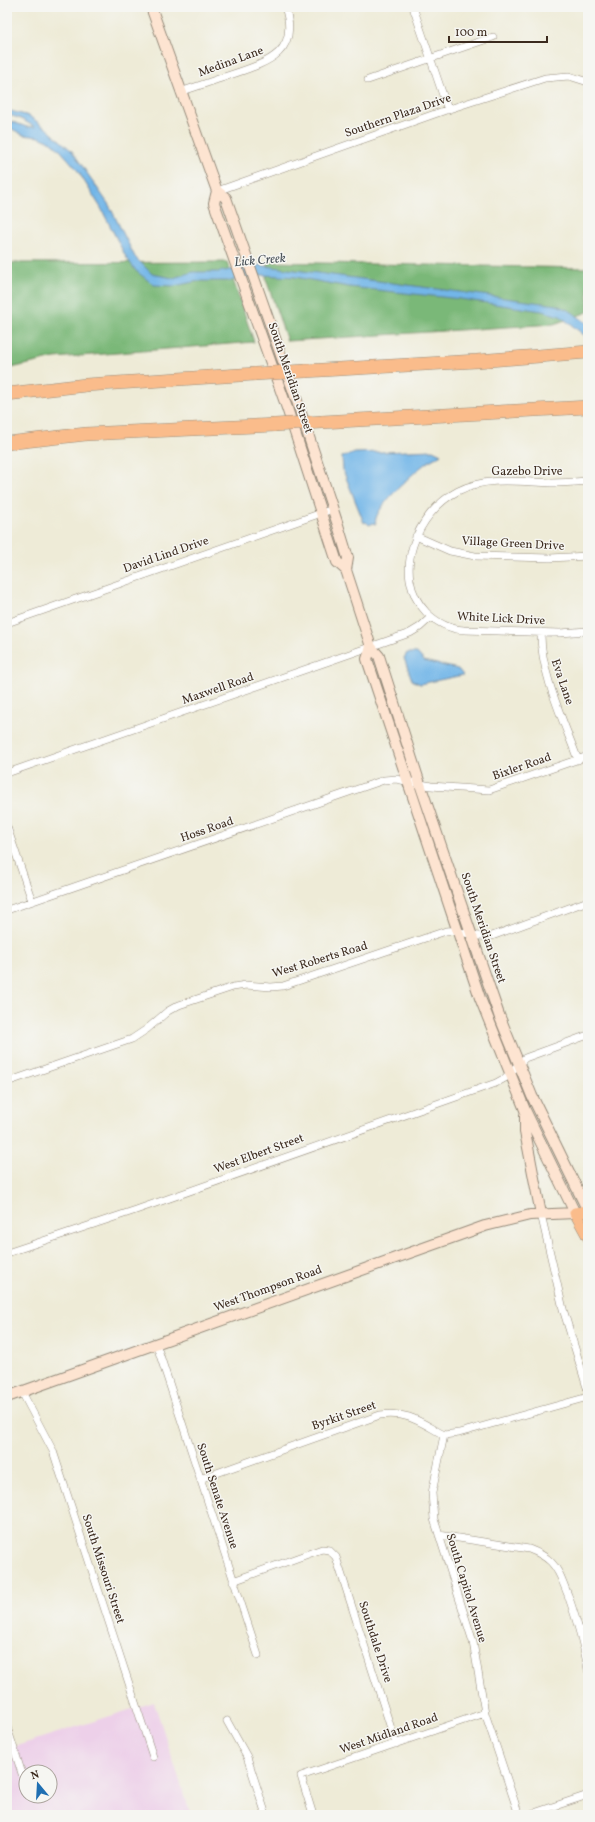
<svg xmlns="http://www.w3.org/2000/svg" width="595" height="1822" viewBox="0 0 595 1822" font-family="Vollkorn,serif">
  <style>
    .built { fill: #edd0e9; fill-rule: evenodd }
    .forest { fill: #7ab878; stroke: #5a714b }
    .water { fill: #72b6e8; stroke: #567083 }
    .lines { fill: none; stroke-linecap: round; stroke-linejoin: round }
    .minor-casing { stroke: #948a7a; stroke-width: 8 }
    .secondary-casing { stroke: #948a7a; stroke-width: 12 }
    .primary-casing { stroke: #948a7a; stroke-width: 12 }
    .motorway-casing { stroke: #948a7a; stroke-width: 14 }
    .minor { stroke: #fff; stroke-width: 7 }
    .secondary { stroke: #fde4d1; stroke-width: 10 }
    .primary { stroke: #fabc8b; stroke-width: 11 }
    .motorway { stroke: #fabc8b; stroke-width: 13 }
    .motorway-bridge-casing { stroke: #948a7a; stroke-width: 14; stroke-linecap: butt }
    .motorway-bridge { stroke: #fabc8b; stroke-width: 13 }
    .labels { text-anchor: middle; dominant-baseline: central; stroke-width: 3; stroke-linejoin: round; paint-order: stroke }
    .street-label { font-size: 12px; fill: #3b2a1e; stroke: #f6f6f2 }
    .water-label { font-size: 13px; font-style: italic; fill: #4c545b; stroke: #f6f6f2 }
  </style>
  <rect width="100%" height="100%" fill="#f6f6f2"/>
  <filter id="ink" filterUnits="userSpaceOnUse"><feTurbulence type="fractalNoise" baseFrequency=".025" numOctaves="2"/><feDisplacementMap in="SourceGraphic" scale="8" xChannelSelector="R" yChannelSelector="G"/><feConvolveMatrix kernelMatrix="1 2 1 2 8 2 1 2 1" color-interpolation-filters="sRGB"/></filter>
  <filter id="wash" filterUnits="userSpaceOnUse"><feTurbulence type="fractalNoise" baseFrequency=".012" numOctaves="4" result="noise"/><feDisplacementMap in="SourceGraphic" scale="16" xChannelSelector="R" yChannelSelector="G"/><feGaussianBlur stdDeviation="0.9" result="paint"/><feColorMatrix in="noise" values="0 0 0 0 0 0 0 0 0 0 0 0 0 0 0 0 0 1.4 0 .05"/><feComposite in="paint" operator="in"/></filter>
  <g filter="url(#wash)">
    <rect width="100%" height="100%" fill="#eeebd7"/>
    <!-- built -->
    <path class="built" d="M154,1702l37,113h-184v-66zM26,1772h24v24h-24z"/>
    <!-- forest -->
    <path class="forest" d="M227,262l27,80 -199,16 -48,11v-106z
      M268,262l320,6v44l-34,12 -267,17 -21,-62z"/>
    <!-- water -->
    <path class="water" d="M7,110l22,6 17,12 26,23 37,54 26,52 17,17 21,4 20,-6h25l40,-7 299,40 15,7 16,12v14l-28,-22 -18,-5 -82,-12 -111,-12 -54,-10 -33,-2 -32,6h-31l-25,5 -20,-1 -18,-14 -10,-14 -25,-49 -25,-40 -16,-18 -9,-8 -12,-5 -16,-2 -16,-9v-6l20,7h8l-14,-8 -14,-5z
      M433,450l8,4c-5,4 -11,6 -16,10 -11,8 -55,48 -49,60l-2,-1 -5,2 -3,-3 -2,1 -21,-53 -1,-13 13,-4z
      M407,653h10l7,8 34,8 5,6 -43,9 -8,-4 -8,-22z"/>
  </g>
  <g filter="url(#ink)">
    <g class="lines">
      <defs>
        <path id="minor" d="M413,7l35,103
          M368,80l125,-43
          M180,92c18,-6 36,-12 53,-18 36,-12 67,-22 52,-67
          M217,191l229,-81 99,-32 24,-2 19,6
          M588,481c-12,1 -24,2 -37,2 -31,-1 -64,-7 -93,8 -41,21 -68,83 -32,121 10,10 23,17 38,18l96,3 28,-2
          M416,536l34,15 25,5 75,2 38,-2
          M7,623l326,-114
          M541,632c-1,40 23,90 37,128
          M7,773l403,-140 10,-6 11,-10
          M7,827l25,74
          M7,910l377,-130 12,-1 35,7 58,4 99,-34
          M7,1082l125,-43 15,-10 21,-18 11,-6 54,-18 13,-2 25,2 12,-1 163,-55c17,-2 27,8 46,5l96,-35
          M541,1214l22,95 25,82
          M7,1253l129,-43 360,-127 9,-5 20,-20 63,-23
          M156,1343l102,312
          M22,1392l31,59 100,306
          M444,1435l-12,58 2,26 39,123 12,71 34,102
          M200,1479l180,-64c28,-4 40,7 64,20l15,-2 129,-36
          M439,1535l90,14c8,3 16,7 22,13 9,9 12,21 17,33 9,26 16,48 20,75
          M233,1581l89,-32 7,1 7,7 60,187
          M227,1721l20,36 19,58
          M7,1727l17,53
          M313,1815l-12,-39 184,-63
          M528,1815l60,-20"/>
        <path id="secondary" d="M151,7l66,184 9,7 71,203 41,124 10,33 -2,12 25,77 8,9 41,128 79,231 33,81 56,115
          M217,191l-3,12 73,205 50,154 9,8
          M525,1115v17l16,82
          M7,1397l478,-171 45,-11 45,-2 -50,-103 -45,-112 -113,-339 4,-12"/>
        <path id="primary" d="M588,1211l-13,2 13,24"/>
        <path id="motorway" d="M305,371l172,-10 111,-9
          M7,394l79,-9 169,-11
          M322,422l266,-15
          M7,443l79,-9 189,-9"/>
      </defs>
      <!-- minor casing -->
      <use href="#minor" class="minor-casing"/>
      <!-- secondary casing -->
      <use href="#secondary" class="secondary-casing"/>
      <!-- primary casing -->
      <use href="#primary" class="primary-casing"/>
      <!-- motorway casing -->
      <use href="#motorway" class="motorway-casing"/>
      <!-- minor -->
      <use href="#minor" class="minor"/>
      <!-- secondary -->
      <use href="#secondary" class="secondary"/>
      <!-- primary -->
      <use href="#primary" class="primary"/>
      <!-- motorway -->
      <use href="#motorway" class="motorway"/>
      <defs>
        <path id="motorway-bridge" d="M255,374l50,-3
          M275,425l47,-3"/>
      </defs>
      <!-- motorway-bridge casing -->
      <use href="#motorway-bridge" class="motorway-bridge-casing"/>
      <!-- motorway-bridge -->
      <use href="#motorway-bridge" class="motorway-bridge"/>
    </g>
  </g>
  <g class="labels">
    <!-- street labels -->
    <g class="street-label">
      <text transform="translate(231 62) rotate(-20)">Medina Lane</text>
      <text transform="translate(398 116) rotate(-19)">Southern Plaza Drive</text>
      <text transform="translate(290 378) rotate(71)">South Meridian Street</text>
      <text x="527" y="472">Gazebo Drive</text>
      <text transform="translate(513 544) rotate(3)">Village Green Drive</text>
      <text transform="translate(166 555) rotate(-19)">David Lind Drive</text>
      <text transform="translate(501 619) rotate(3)">White Lick Drive</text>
      <text transform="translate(562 682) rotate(71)">Eva Lane</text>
      <text transform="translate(218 689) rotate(-19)">Maxwell Road</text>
      <text transform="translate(522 767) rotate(-19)">Bixler Road</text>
      <text transform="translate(207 830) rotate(-19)">Hoss Road</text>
      <text transform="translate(483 928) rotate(71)">South Meridian Street</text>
      <text transform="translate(320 960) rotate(-17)">West Roberts Road</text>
      <text transform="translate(259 1154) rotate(-20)">West Elbert Street</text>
      <text transform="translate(268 1289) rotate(-20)">West Thompson Road</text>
      <text transform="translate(344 1416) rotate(-19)">Byrkit Street</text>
      <text transform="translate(217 1496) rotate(72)">South Senate Avenue</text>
      <text transform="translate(103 1569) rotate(72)">South Missouri Street</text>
      <text transform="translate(466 1588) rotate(73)">South Capitol Avenue</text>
      <text transform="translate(375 1642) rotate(72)">Southdale Drive</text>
      <text transform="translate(389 1734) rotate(-19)">West Midland Road</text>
    </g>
    <!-- water labels -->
    <g class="water-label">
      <text transform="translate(260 261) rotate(-5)">Lick Creek</text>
    </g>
  </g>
  <!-- margin -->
  <rect width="595" height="1822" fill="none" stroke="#f6f6f2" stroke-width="24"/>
  <!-- north arrow -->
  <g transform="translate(38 1784) rotate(342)"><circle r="19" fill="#f6f6f2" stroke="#aba49d"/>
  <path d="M0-3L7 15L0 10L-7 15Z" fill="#1f6fb2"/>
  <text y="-6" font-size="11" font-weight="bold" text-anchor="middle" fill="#3b2a1e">N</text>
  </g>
  <!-- scale -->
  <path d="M449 36v6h98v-6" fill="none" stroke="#3b2a1e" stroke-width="2"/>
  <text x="455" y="36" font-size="12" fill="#3b2a1e" stroke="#f6f6f2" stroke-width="3" paint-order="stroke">100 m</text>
</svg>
